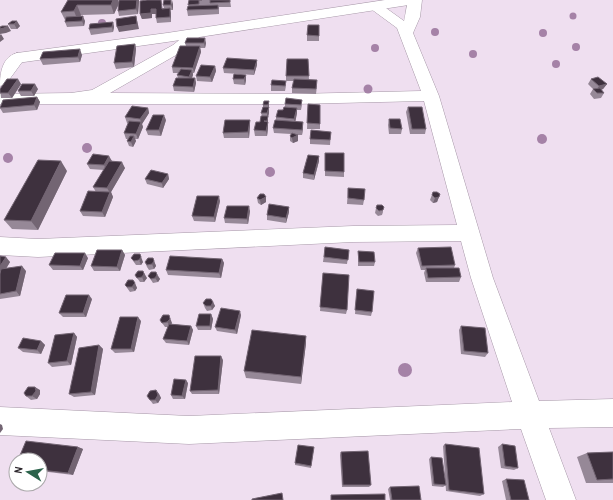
<svg xmlns="http://www.w3.org/2000/svg" width="613" height="500" viewBox="0 0 613 500" font-family="'Archivo Narrow',sans-serif">
  <style>
    .lines { fill: none; stroke-linecap: round; stroke-linejoin: round }
    .street-casing { stroke: #a697a7; stroke-width: 1 }
    .secondary-casing { stroke: #a697a7; stroke-width: 1 }
    .street { fill: #fff; fill-rule: evenodd }
    .secondary { fill: #fff; fill-rule: evenodd }
    .tree { fill: #a582a7 }
    .wall { fill: #968897 }
    .shaded-wall { fill: #736573 }
    .building { fill: #3e313e; stroke: #736573 }
  </style>
  <rect width="100%" height="100%" fill="#efdff0"/>
  <g class="lines">
    <defs>
      <path id="street" d="M408,0h14l-2,17 -7,16 26,63 54,182 46,123 74,-2v28l-64,1 27,72h-30l-25,-71 -332,15 -189,-9v-28l189,9 323,-14 -41,-124 -10,-37 -108,1 -315,15 -38,-2v-18l38,2 315,-13 104,-1 -33,-124 -129,3h-295v-10l71,-1 21,-3 81,-45 19,-15h10l2,3 -21,18 -73,42 185,1 126,-3 -24,-63 -30,-22 2,-3h10l25,18z
        M17,53l5,2 3,3 -19,26 -6,2c0,-13 2,-29 17,-33z"/>
      <path id="secondary" d="M385,0h37l-7,4 -248,38 -150,21 -5,-2 -3,-3 3,-3 5,-2 150,-20z"/>
    </defs>
    <!-- street casing -->
    <use href="#street" class="street-casing"/>
    <!-- secondary casing -->
    <use href="#secondary" class="secondary-casing"/>
    <!-- street -->
    <use href="#street" class="street"/>
    <!-- secondary -->
    <use href="#secondary" class="secondary"/>
  </g>
  <!-- trees -->
  <g class="tree">
    <circle cx="573" cy="16" r="3.5"/>
    <circle cx="102" cy="23" r="4"/>
    <circle cx="435" cy="32" r="4"/>
    <circle cx="543" cy="33" r="4"/>
    <circle cx="576" cy="47" r="4"/>
    <circle cx="375" cy="48" r="4"/>
    <circle cx="473" cy="54" r="4"/>
    <circle cx="556" cy="64" r="4"/>
    <circle cx="368" cy="89" r="4.5"/>
    <circle cx="542" cy="139" r="5"/>
    <circle cx="87" cy="148" r="5"/>
    <circle cx="8" cy="158" r="5"/>
    <circle cx="270" cy="172" r="5"/>
    <circle cx="405" cy="370" r="7"/>
  </g>
  <!-- wall -->
  <path class="wall" d="M68,0l51,3 20,-1 -1,12 -19,2 -1,-5 1,-7 -5,10 -33,1 -1,1 5,5 -1,5 -17,1 -2,-5v-2l-4,-8z
    M161,0l1,8h2l-1,-3 10,-1v6h-3l1,12 -14,1 -1,-5v-4h-4v4l-10,1 -2,-5z
    M189,0h41l1,7h-12v7l-31,2 -1,-6 2,-4z
    M12,21l8,5 -3,3h-6l-3,-5z
    M113,22l1,5 -1,5 -22,3 -2,-6z
    M319,25v16h-12v-6z
    M185,43h21l-1,5h-5l1,4 -7,21h-1v2l-1,3h3l1,5 -2,9 -20,-1 -1,-5 5,-8 -1,-3 2,-2h-6l-1,-6 14,-21z
    M135,44l1,5 -2,18 -18,2 -2,-6z
    M82,55l-2,7 -37,3 -3,-6z
    M308,59l1,21 8,6 -1,8 -24,-1v-5l2,-7h-8v-5z
    M257,65l-3,10 -30,-2 -1,-5z
    M215,66l1,5 -4,11 -15,-1 -1,-5z
    M234,74l12,6 -1,5 -11,-1 -1,-5z
    M591,79l16,5 -4,5 -2,1 3,3 -3,5 -7,1 -4,-5 3,-5 -5,-5z
    M286,81v5l-1,5h-14v-6z
    M21,84l-9,14h-11l-1,-9z
    M38,89l-4,7h-13l-3,-5z
    M37,97l3,5 -3,8 -34,3 -3,-5z
    M269,101v12l-1,4v11l-1,8h-12l-1,-6 6,-8 2,-6 -1,-3 2,-6v-2z
    M285,104l17,1 -1,5h-4v3l-2,8 8,6 -1,8h-7l3,6 -5,2 -3,-2v-5l1,-2 -17,-1 -1,-5 3,-8v-3l7,-7 2,-3z
    M308,104l12,1v24h-13z
    M408,107l18,22 -1,5h-15l-4,-22z
    M148,108l1,5 -7,11 1,3 -5,12h-3l1,2 -3,6 -4,-1 -2,-5 1,-2h-2l-2,-6 4,-10h-1l-2,-6z
    M389,119l13,10 -1,5h-12l-1,-9z
    M166,120l-5,16 -13,-1 -2,-5z
    M250,125l-1,13h-25l-1,-5z
    M331,132l-1,13 -20,-1v-5z
    M325,153l19,19v5l-19,-1z
    M319,156v5l-5,19 -11,-2v-5z
    M112,161l13,7 -14,24 2,5 -8,20 -22,-1 -3,-5 16,-19 -3,-5 11,-17 -14,-1 -3,-5z
    M67,171l-29,59 -26,-1 -8,-9z
    M168,174l1,5 -6,9 -16,-4 -2,-5z
    M348,188l16,12 -1,5 -16,-1z
    M433,192l7,2 -3,8 -4,1 -3,-3z
    M257,198l9,4 -5,3 -3,-2z
    M220,201l-5,21 -21,-1 -2,-5z
    M382,205l1,7 -1,3 -4,1 -3,-3 1,-5z
    M289,207v5l-3,11 -19,-3v-5z
    M250,211l-2,13 -23,-1 -1,-5z
    M325,247l24,3 -2,14 -24,-2z
    M418,248l37,17 -1,3 7,9 -2,5h-33l-2,-9 1,-3h-4l-5,-17z
    M122,250l3,5 -5,16h-26l-3,-5z
    M358,251l17,11 -1,4h-16z
    M0,256l10,6 -4,7 20,2 -6,25 -20,3z
    M88,258l-5,12h-30l-4,-5z
    M131,258l12,4 -2,3h-5z
    M153,258l3,8 -2,3 -5,1 -2,-3 -2,-5z
    M222,259l2,4 -3,15 -53,-3 -2,-5z
    M156,272l4,7 -2,3 -5,1 -2,-3 -3,-4z
    M323,273l24,37 -1,4 -26,-3z
    M135,275l12,3 -3,4h-4z
    M133,280l4,8 -2,3 -5,1 -5,-7z
    M357,289l15,23 -1,4 -16,-2z
    M92,299l-6,18h-23l-4,-4z
    M213,302l2,4 -3,4 -5,1 -2,-3 -2,-5z
    M211,314l2,5 -2,11h-13l-2,-4z
    M241,315l-4,19 -20,-3 -2,-4z
    M160,320l12,3 -1,1 20,2 2,4 -4,15 -23,-2 -3,-4 5,-12h-3z
    M141,321l-7,31 -19,1 -4,-4z
    M461,326l27,27 -3,4 -24,-3 -2,-24z
    M74,333l3,4 -6,28 -19,2 -4,-4z
    M306,336v7l-5,41 -55,-6 -2,-7z
    M41,341l4,4 -4,9 -18,-2 -5,-4z
    M99,345l4,4 -8,46 -21,2 -5,-3z
    M223,360l-4,34h-27l-2,-3z
    M188,383l-3,16h-12l-2,-4z
    M40,390v4l-3,5 -6,1 -5,-4z
    M156,390l3,4 2,4 -3,5 -5,1 -3,-4z
    M445,444l39,50 -4,2 -34,-5 -3,-45z
    M502,444l16,24 -4,2 -13,-2 -3,-21z
    M78,447l5,2 -10,26 -33,-4v-11z
    M314,447l-3,21 -16,-3v-2z
    M341,452l30,33 -2,2h-27l-2,-32z
    M613,452v31h-27l-9,-26 10,-4z
    M431,457l15,28 -3,2 -11,-1 -3,-27z
    M506,479l23,21h-23l-4,-19z
    M390,487l31,13h-31l-2,-11z"/>
  <!-- shaded-wall -->
  <path class="shaded-wall" d="M113,0h5l1,3 -5,11 -3,-9z
    M137,0h2v2l-1,12 -2,-5z
    M172,0l1,4v6l-2,-5z
    M77,5l4,10 -3,6 -4,-10z
    M170,8l1,5v9l-1,-5z
    M151,9h5l2,5h-6v4l-10,1 -2,-5z
    M83,16l2,5 -1,5 -2,-5z
    M136,16l3,13 -20,3 -2,-5z
    M17,21l3,5 -3,3 -3,-5z
    M113,22l1,5 -1,5 -1,-5z
    M8,26l3,5 -5,2 -6,1v-5z
    M1,34l3,5 -4,3v-7z
    M205,38l1,5 -1,5 -1,-5z
    M135,44l1,5 -2,18 -2,-5z
    M200,46l1,6 -7,21 -1,-5z
    M80,49l2,6 -2,7 -2,-5z
    M257,60v5l-3,10v-5z
    M215,66l1,5 -4,11 -2,-5z
    M192,70l1,5 -3,7 -1,-5z
    M246,75v5l-1,5 -1,-6z
    M195,78l1,5 -2,9 -1,-5z
    M18,79l3,5 -9,14 -4,-5z
    M35,84l3,5 -4,7 -3,-5z
    M607,84l-4,5 -7,2 3,-5z
    M37,97l3,5 -3,8 -3,-5z
    M269,101v12l-1,4v11l-1,8 -1,-5 1,-7v-11l2,-5 -1,-3z
    M148,108l1,5 -7,11 1,3 -5,12 -2,-5 5,-12 -1,-3z
    M297,108v5l-2,11 -1,-5z
    M164,115l2,5 -5,16 -2,-6z
    M250,120v5l-1,13 -1,-6z
    M303,122v5l-1,8v-5z
    M298,135v6l-5,2 -1,-5z
    M134,136l2,5 -3,6 -2,-5z
    M109,156l3,5 -6,9 -2,-5z
    M319,156v5l-5,19v-5z
    M61,161l6,10 -29,59 -7,-9z
    M122,162l3,6 -14,24 2,5 -8,20 -3,-5 8,-19 -3,-5z
    M168,174l1,5 -6,9 -1,-5z
    M219,196l1,5 -5,21 -1,-5z
    M266,197v5l-5,3 -1,-5z
    M439,197l-2,5 -4,1 2,-5z
    M249,206l1,5 -2,13 -1,-5z
    M289,207v5l-3,11v-5z
    M122,250l3,5 -5,16 -3,-4z
    M85,253l3,5 -5,12 -3,-4z
    M140,254l3,8 -2,3 -2,-5z
    M6,257l4,5 -8,13 -2,-1v-8z
    M222,259l2,4 -3,15 -2,-5z
    M154,261l2,5 -2,3 -2,-5z
    M22,266l4,5 -6,25 -4,-5z
    M143,271l4,7 -3,4 -2,-5z
    M157,275l3,4 -2,3 -3,-4z
    M135,283l2,5 -2,3 -3,-4z
    M89,295l3,4 -6,18 -3,-4z
    M213,302l2,4 -3,4 -1,-4z
    M240,311l1,4 -4,19 -2,-4z
    M211,314l2,5 -2,11 -1,-4z
    M169,315l3,8 -2,3 -3,-4z
    M138,317l3,4 -7,31 -3,-3z
    M191,326l2,4 -4,15 -2,-4z
    M74,333l3,4 -6,28 -4,-4z
    M306,336v7l-5,41v-7z
    M41,341l4,4 -4,9 -4,-4z
    M99,345l4,4 -8,46 -4,-3z
    M221,356l2,4 -4,34 -1,-4z
    M186,380l2,3 -3,16 -3,-3z
    M35,387l5,3v4l-3,5 -5,-3z
    M156,390l3,4 2,4 -3,5 -3,-3z
    M0,424l2,1 1,4 -3,4z
    M78,447l5,2 -10,26 -5,-2z"/>
  <!-- building -->
  <path class="building" d="M68,0h45l-2,5h-34l-3,6 -13,1z
    M119,0h18l-1,9 -18,2z
    M147,0h14l1,9 8,-1v9l-14,1v-9h-5v4l-11,1v-13z
    M164,0h7v5h-8z
    M189,0h13h-3v4l-11,1z
    M210,0h20v2l-20,1z
    M218,5v4l-31,1 1,-4z
    M83,16l-1,5 -17,1 1,-5z
    M136,16l1,8 -20,3 -1,-8z
    M12,21h5l-3,3h-6z
    M113,22l-1,5 -23,2 1,-5z
    M308,25h11v11l-12,-1z
    M2,26h6l-4,2 -4,1v-2z
    M187,38h18l-1,5h-19z
    M135,44l-3,18 -18,1 3,-17z
    M180,46h20l-7,22 -21,-1z
    M80,49l-2,8 -38,2 3,-7z
    M227,58l30,2 -3,10 -31,-2z
    M287,59h21l1,17h-23z
    M201,65l14,1 -5,11 -14,-1z
    M181,69l11,1 -3,7 -12,-2z
    M234,74l12,1 -2,4h-11z
    M598,77l9,7 -8,2 -8,-7z
    M176,78h19l-2,9 -20,-1z
    M7,79h11l-10,14h-8v-4z
    M294,79l23,1 -1,9 -24,-1z
    M272,80l14,1 -1,5 -14,-1z
    M22,84h13l-4,7h-13z
    M600,88l4,5h-7l-4,-4z
    M37,97l-3,8 -34,3 3,-8z
    M286,98l16,2 -1,5 -16,-1z
    M264,101h5l-1,4h-5z
    M308,104l12,1v19l-13,-1z
    M132,106l16,2 -8,11 -15,-2z
    M263,107h6l-2,6h-6z
    M284,107l13,1 -3,11 -18,-2 2,-7h5z
    M408,107h14l4,22h-14z
    M153,115h11l-5,15h-13z
    M261,116h7l-1,5h-3l4,1 -2,9 -12,-1 2,-8h4z
    M389,119h11l2,10 -12,-1z
    M225,120h25l-2,12 -25,1z
    M275,120l28,2 -1,8 -29,-2z
    M129,121l12,1 -5,12 -12,-1z
    M311,130l20,2 -1,8 -20,-1z
    M292,133l6,2 -6,3 -2,-2z
    M130,136h4l-3,6 -4,-1z
    M325,153h19v19l-19,-1z
    M93,154l16,2 -5,9 -17,-1z
    M308,155l11,1 -5,19 -11,-2z
    M38,160l23,1 -30,60 -27,-1z
    M109,161l13,1 -15,26 -14,-1z
    M151,170l17,4 -6,9 -17,-4z
    M348,188l17,1 -1,11 -16,-2z
    M88,191l22,1 -8,20 -22,-1z
    M433,192h4l3,2 -1,3 -4,1 -3,-3z
    M260,194h4l2,3 -6,3 -3,-2z
    M197,196h22l-5,21 -22,-1z
    M269,204l20,3 -3,11 -19,-3z
    M377,205h5l2,2 -1,3 -4,1 -3,-3z
    M227,206h22l-2,13 -23,-1z
    M325,247l24,3 -1,10 -24,-3z
    M451,247l4,18 -33,1 -4,-18z
    M97,250h25l-5,17 -26,-1z
    M358,251l16,1 1,10h-16z
    M55,253h30l-5,13 -31,-1z
    M134,254h6l1,3 -2,3 -5,1 -3,-3z
    M0,256l6,1 -6,9z
    M170,256l52,3 -3,14 -53,-3z
    M148,258h5l1,3 -2,3 -5,1 -2,-3z
    M22,266l-6,25 -16,3v-20l1,-5z
    M426,268h33l2,9 -33,1z
    M138,271h5l1,3 -2,3 -5,1 -2,-3z
    M151,272h5l1,3 -2,3 -4,1 -3,-3z
    M323,273l26,2 -2,35 -27,-3z
    M128,280h5l2,3 -3,4h-5l-2,-2z
    M357,289l17,2 -2,21 -17,-2z
    M66,295h23l-6,18h-24z
    M206,299h5l2,3 -2,4h-5l-3,-3z
    M221,308l19,3 -5,19 -20,-3z
    M199,314h12l-1,12h-14z
    M163,315h6l1,4 -3,3 -5,1 -2,-3z
    M120,317h18l-7,32h-20z
    M169,324l22,2 -4,15 -24,-2z
    M461,326l24,2 3,25 -24,-2z
    M252,330l54,6 -5,41 -57,-6z
    M74,333l-7,28 -19,2 7,-28z
    M23,338l18,3 -4,9 -19,-2z
    M99,345l-8,47 -22,2 10,-46z
    M195,356h26l-3,34 -28,1z
    M174,379l12,1 -4,16 -11,-1z
    M28,387h7l1,4 -4,5h-6l-2,-3z
    M156,390l2,5 -3,5h-5l-3,-4 3,-5z
    M26,441l52,6 -10,26 -28,-3v-10h-22z
    M445,444l34,4 5,46 -35,-4z
    M502,444l13,2 3,22 -13,-2z
    M298,445l16,2 -3,19 -16,-3z
    M368,451l3,34h-28l-2,-33z
    M613,452v27l-16,1 -10,-27z
    M431,457l11,1 4,27 -12,-1z
    M506,479l18,1 5,20h-18z
    M419,486l2,14h-29l-2,-13z
    M282,493l1,7h-31v-1z
    M385,494v6h-54v-5z"/>
  <!-- north arrow -->
  <g transform="translate(28 472) rotate(281)"><circle r="19" fill="#ffffff" stroke="#aba9ab"/>
  <path d="M0-3L7 15L0 10L-7 15Z" fill="#2b634b"/>
  <text y="-6" font-size="11" font-weight="bold" text-anchor="middle" fill="#2d272d">N</text>
  </g>
</svg>
